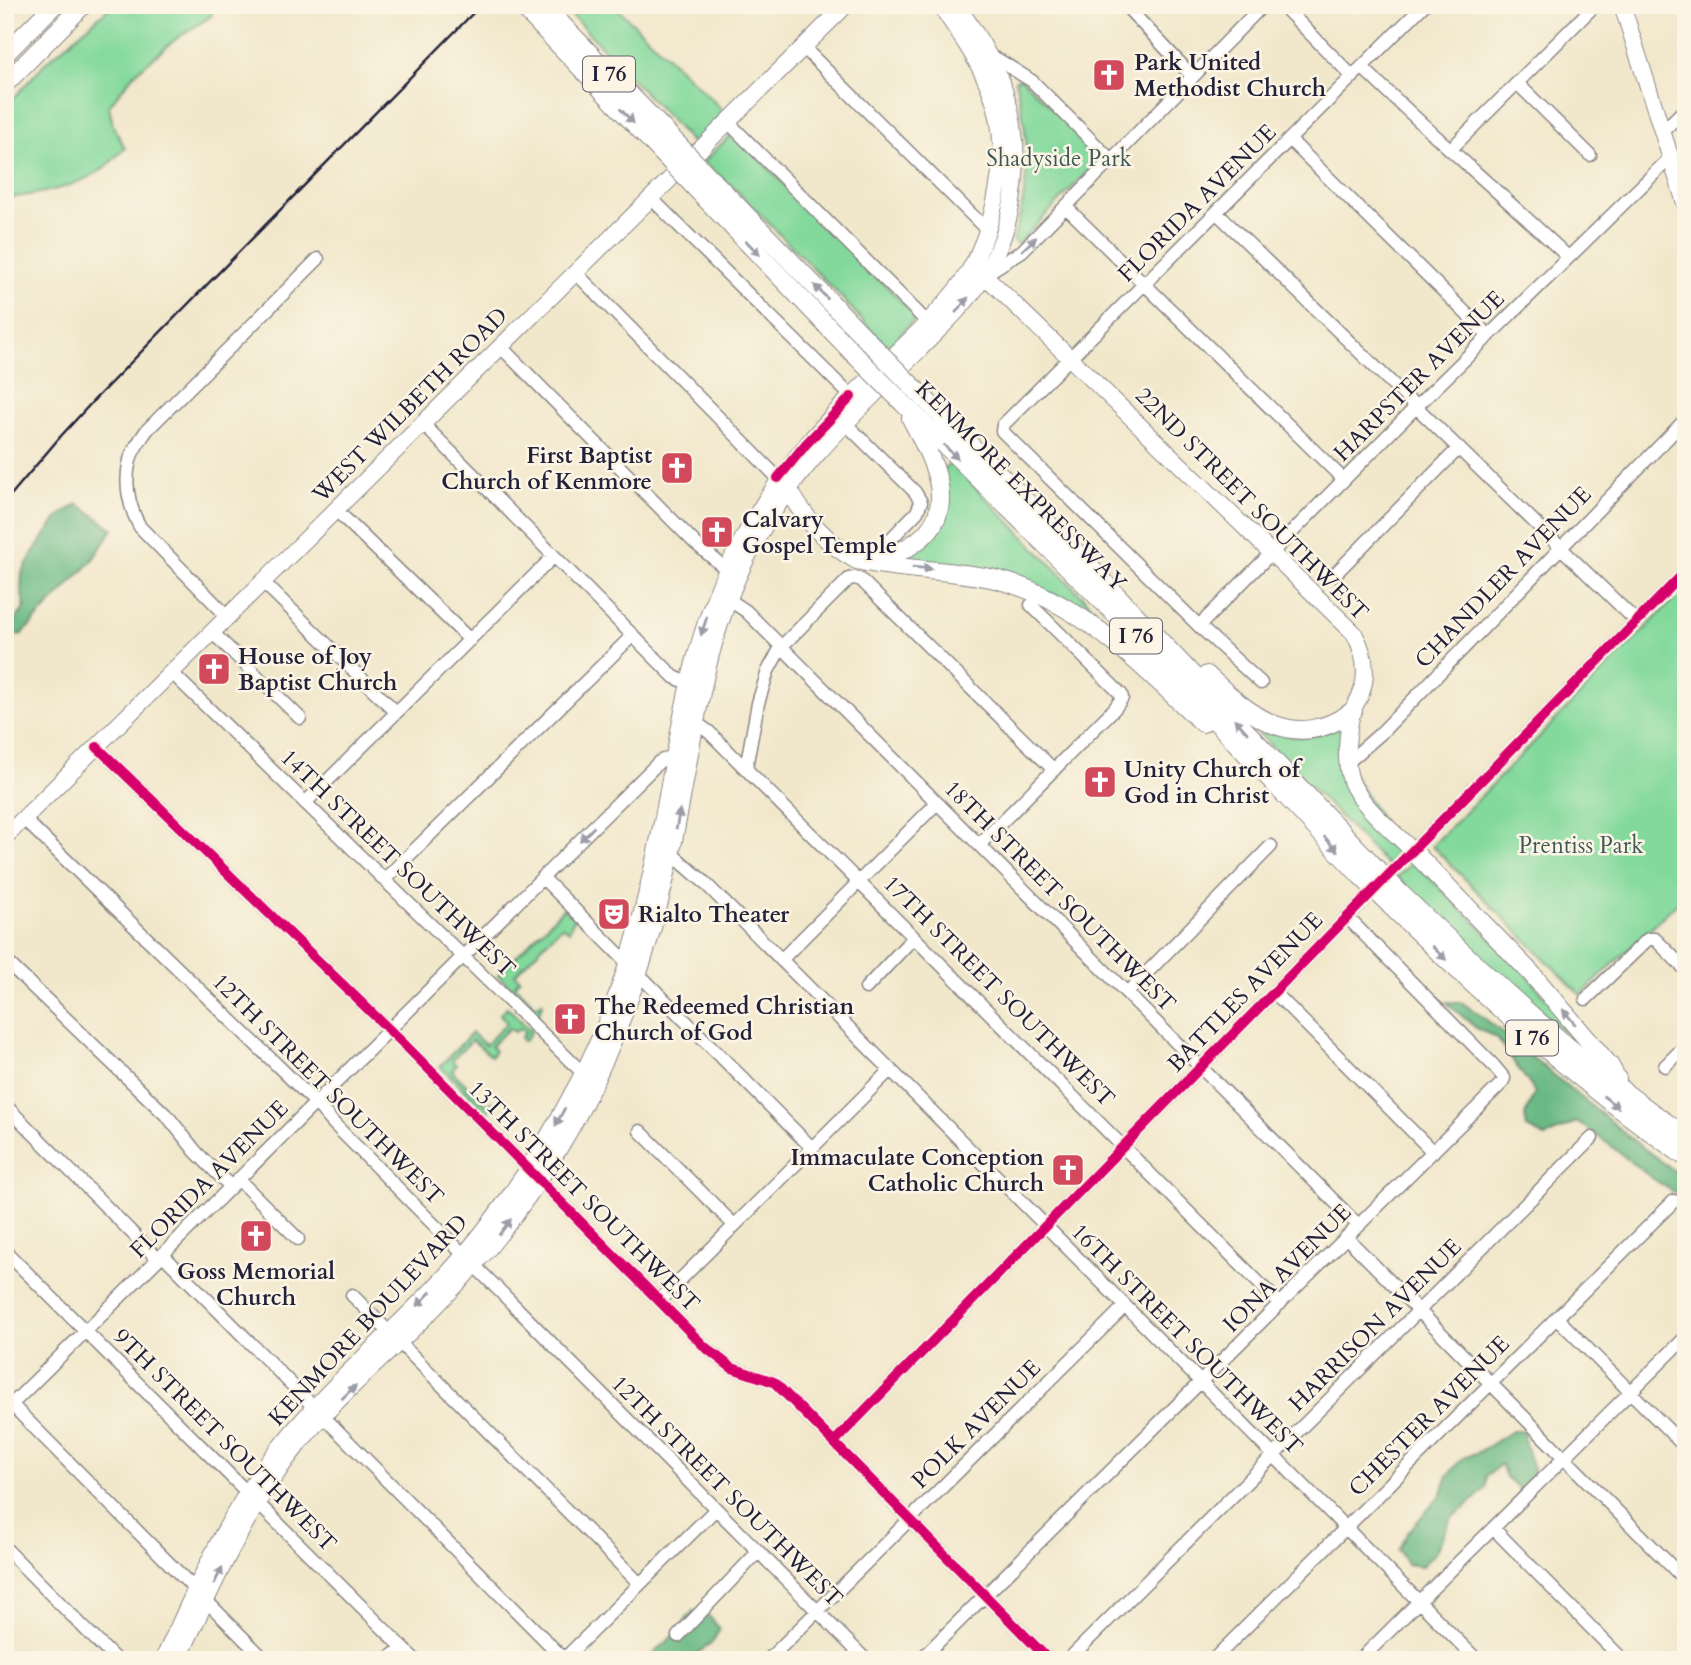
<svg xmlns="http://www.w3.org/2000/svg" width="1691" height="1665" viewBox="0 0 1691 1665" font-family="Cardo,serif">
  <style>
    .green { fill: #83d99c; stroke: #527e6c; stroke-width: 2 }
    .forest { fill: #6ab984; stroke: #466e60; stroke-width: 2 }
    .lines { fill: none; stroke-linecap: round; stroke-linejoin: round }
    .minor-casing { stroke: #8a8483; stroke-width: 15 }
    .major-casing { stroke: #8a8483; stroke-width: 18 }
    .highway-casing { stroke: #8a8483; stroke-width: 20 }
    .minor { stroke: #fff; stroke-width: 12 }
    .major { stroke: #fff; stroke-width: 16 }
    .highway { stroke: #fff; stroke-width: 18 }
    .rail { stroke: #22223b; stroke-width: 2.5 }
    .highway-bridge-casing { stroke: #8a8483; stroke-width: 20; stroke-linecap: butt }
    .highway-bridge { stroke: #fff; stroke-width: 18 }
    .cycleway-casing { stroke: #fcf5e5; stroke-width: 15 }
    .cycleway { stroke: #d6006c; stroke-width: 10 }
    .oneway { fill: #9c9ca7 }
    .labels { text-anchor: middle; dominant-baseline: central; stroke-width: 5; stroke-linejoin: round; paint-order: stroke }
    .shield { fill: #fcf5e5; stroke: #63616e; stroke-width: 2 }
    .shield-label { font-size: 21px; font-weight: bold; fill: #22223b }
    .poi-label { font-size: 23px; font-weight: bold; fill: #22223b; stroke: #fcf5e5; text-anchor: start }
    .park-label { font-size: 23px; fill: #3f5958; stroke: #fcf5e5 }
    .street-label { font-size: 23px; fill: #22223b; stroke: #fcf5e5 }
  </style>
  <rect width="100%" height="100%" fill="#fcf5e5"/>
  <filter id="ink" filterUnits="userSpaceOnUse"><feTurbulence type="fractalNoise" baseFrequency=".0143" numOctaves="2"/><feDisplacementMap in="SourceGraphic" scale="14" xChannelSelector="R" yChannelSelector="G"/><feConvolveMatrix kernelMatrix="1 2 1 2 8 2 1 2 1" color-interpolation-filters="sRGB"/></filter>
  <filter id="wash" filterUnits="userSpaceOnUse"><feTurbulence type="fractalNoise" baseFrequency=".00686" numOctaves="4" result="noise"/><feDisplacementMap in="SourceGraphic" scale="28" xChannelSelector="R" yChannelSelector="G"/><feGaussianBlur stdDeviation="1.57" result="paint"/><feColorMatrix in="noise" values="0 0 0 0 0 0 0 0 0 0 0 0 0 0 0 0 0 1.4 0 .05"/><feComposite in="paint" operator="in"/></filter>
  <g filter="url(#wash)">
    <rect width="100%" height="100%" fill="#f1e7cb"/>
    <!-- green -->
    <path class="green" d="M113,5h101l-3,11 -34,22 -43,36 -25,32 4,20 12,22c-8,7 -16,17 -25,23 -27,17 -63,24 -95,27v-90l39,-44z
      M562,5h52l113,109 -32,32z
      M1021,78l81,79 -84,87 -5,-3c18,-57 18,-103 2,-161z
      M733,133l184,184 -30,31 -47,-52 -105,-107 -32,-27z
      M952,463l173,177 -72,-46 -159,-32 34,-23 14,-69z
      M1686,587v307l-105,101 -149,-149z
      M1243,717c46,21 55,29 104,6l-6,32 60,97 -13,14z
      M1413,862l103,100 84,100 -100,-86 -103,-99z
      M564,908l10,10 -5,13 -7,-5 -47,48 5,5 -5,6 20,21 8,-4 -5,13 -40,-40z
      M507,1007l24,24 -5,9 -3,1 -2,-3 4,-6 -5,-4 -5,4 -6,-4 -18,18 4,5 -4,5 -19,-16 -20,20 4,5 -4,6 34,34 7,-3 -6,11 -47,-47 32,-33 13,12 22,-22 -7,-9z"/>
    <!-- forest -->
    <path class="forest" d="M78,504l35,25 -22,33 -69,72 -11,3 -1,-11 15,-18 -4,-19 1,-16 12,-22 24,-34z
      M1446,1002h15l22,15 151,124 52,39v30l-7,-5 1,-10c-38,-19 -67,-52 -104,-73l-31,15 -18,-9 -2,-13 10,-23 -38,-54 -21,-10z
      M1512,1431h11c1,16 8,29 12,45l-15,14 -14,-13 -5,-13 -15,12v12l-19,18 -16,12 -16,35 -13,13 -15,-2 -9,-14 10,-18 33,-37 7,-19 9,-12 9,-8 11,-3z
      M693,1611l17,6 10,12 -9,15 -24,16h-71l33,-2 25,-23z"/>
  </g>
  <g filter="url(#ink)">
    <g class="lines">
      <defs>
        <path id="minor" d="M1125,5l67,71
          M1282,5l71,72
          M804,48l183,182
          M985,63l6,-4h6l35,22 80,80
          M1362,67c67,66 139,126 206,190
          M1517,83l73,72
          M728,122l206,207
          M1662,132l24,-24
          M1290,140l199,196
          M1450,150l145,-145
          M652,199l204,202
          M1066,207l278,273
          M1217,213l419,408
          M576,273l202,205
          M986,274l36,-23 241,-246
          M501,347l194,196 37,31
          M839,417l76,75 6,10 -4,10 -31,32
          M423,424l251,253 21,9
          M336,510l134,130
          M1334,575l125,-127
          M263,582l133,130
          M728,599l18,12 613,615
          M228,617l-88,-90c-11,-20 -16,-44 -10,-67 2,-10 11,-21 17,-30l171,-171
          M1199,626l217,-219 254,-249
          M212,632l88,86
          M172,673l417,406
          M1261,683l-62,-57 -197,-195 1,-6 39,-39 382,-381
          M689,718l20,14 571,572
          M97,747l307,297 301,303 27,21 42,14 275,278
          M1348,762l32,-28 306,-315
          M746,768l12,-65 10,-32 13,-24 68,-68 6,-1 6,2 193,190
          M305,803l249,-247
          M24,819l292,284 18,21 532,536
          M979,845l136,-137 7,-10 -1,-4 -90,-89
          M665,848l38,33 774,779
          M543,878l269,270
          M384,880l249,-245
          M5,960l164,158 27,34 35,35
          M781,960l156,-157
          M866,988l48,-51
          M1128,992l143,-146
          M1274,992l159,160
          M1586,999l62,-60h7l31,31
          M1665,1066l21,-21
          M5,1105l153,154
          M640,1131l94,94
          M239,1180l59,59
          M1347,1238l339,343
          M5,1251l410,409
          M163,1255l401,404
          M352,1295l288,289
          M659,1301l231,-231
          M1557,1318l129,130
          M5,1398l260,262
          M5,1411l654,-649 11,-5 11,2
          M834,1442l852,-871
          M1493,1528l130,132
          M5,1548l111,112
          M678,1636l80,-84
          M386,1660l17,-12
          M563,1660l153,-151
          M768,1660l357,-354
          M920,1660l582,-577 2,-5 -10,-12 -147,-149
          M1068,1660l524,-522
          M1213,1660l461,-459
          M1360,1660l326,-323"/>
        <path id="major" d="M1622,5l64,201
          M977,268l377,365c11,20 15,41 6,63 -2,5 -6,9 -7,14 -6,20 -9,52 -2,71 9,24 43,51 61,69
          M5,837l841,-832
          M163,1660c33,-70 62,-143 110,-204 47,-62 108,-112 161,-168 59,-61 105,-130 144,-205 46,-86 69,-181 87,-276 16,-87 28,-172 69,-252 27,-52 59,-99 100,-141 40,-42 86,-79 122,-124 20,-25 32,-57 39,-88 19,-88 -7,-127 -55,-197
          M178,1660c36,-77 69,-153 123,-219 41,-50 93,-91 137,-137 57,-57 105,-123 143,-194 42,-81 71,-166 90,-255 23,-106 29,-210 81,-307 43,-82 104,-135 168,-199 22,-23 47,-45 64,-73 33,-53 41,-127 20,-186 -11,-31 -29,-58 -47,-85"/>
        <path id="highway" d="M521,5l128,134
          M543,5l118,122
          M5,54l49,-49
          M5,84l78,-79
          M717,185l151,156
          M706,199l149,156
          M917,391l154,156 301,317
          M903,403l214,213 244,260
          M788,488c14,29 41,57 69,72 45,11 92,9 138,19 85,20 146,87 208,144
          M872,554c15,3 29,-1 41,-10 51,-33 18,-86 -2,-126
          M1207,675c44,41 86,79 146,36
          M1412,850l119,123 79,93 7,13
          M1400,893c90,86 181,173 286,243
          M1390,905c93,91 189,178 296,252"/>
      </defs>
      <!-- minor casing -->
      <use href="#minor" class="minor-casing"/>
      <!-- major casing -->
      <use href="#major" class="major-casing"/>
      <!-- highway casing -->
      <use href="#highway" class="highway-casing"/>
      <!-- minor -->
      <use href="#minor" class="minor"/>
      <!-- major -->
      <use href="#major" class="major"/>
      <!-- highway -->
      <use href="#highway" class="highway"/>
      <!-- rail -->
      <path class="rail" d="M5,502l55,-65 35,-38 386,-394"/>
      <defs>
        <path id="highway-bridge" d="M661,127l56,58
          M649,139l57,60
          M868,341l49,50
          M855,355l48,48
          M1372,864l28,29
          M1361,876l29,29"/>
      </defs>
      <!-- highway-bridge casing -->
      <use href="#highway-bridge" class="highway-bridge-casing"/>
      <!-- highway-bridge -->
      <use href="#highway-bridge" class="highway-bridge"/>
      <defs>
        <path id="cycleway" d="M778,478l28,-34 45,-47
          M97,747l307,297 301,303 27,21 42,14 275,278
          M834,1442l852,-871"/>
      </defs>
      <!-- cycleway casing -->
      <use href="#cycleway" class="cycleway-casing"/>
      <!-- cycleway -->
      <use href="#cycleway" class="cycleway"/>
    </g>
    <!-- one-way arrows -->
    <defs><path id="oneway-solid" d="M-6-.8H1V-3.2L6.5 0L1 3.2V.8H-6Z" transform="scale(1.75)"/></defs>
    <g class="oneway">
      <use href="#oneway-solid" transform="translate(627 116) rotate(46)"/>
      <use href="#oneway-solid" transform="translate(1029 244) rotate(-43)"/>
      <use href="#oneway-solid" transform="translate(753 248) rotate(46)"/>
      <use href="#oneway-solid" transform="translate(821 292) rotate(-134)"/>
      <use href="#oneway-solid" transform="translate(962 305) rotate(-50)"/>
      <use href="#oneway-solid" transform="translate(951 452) rotate(45)"/>
      <use href="#oneway-solid" transform="translate(922 568) rotate(4)"/>
      <use href="#oneway-solid" transform="translate(704 626) rotate(108)"/>
      <use href="#oneway-solid" transform="translate(1241 726) rotate(-133)"/>
      <use href="#oneway-solid" transform="translate(678 819) rotate(-80)"/>
      <use href="#oneway-solid" transform="translate(587 834) rotate(135)"/>
      <use href="#oneway-solid" transform="translate(1331 844) rotate(47)"/>
      <use href="#oneway-solid" transform="translate(1439 953) rotate(44)"/>
      <use href="#oneway-solid" transform="translate(1569 1017) rotate(-130)"/>
      <use href="#oneway-solid" transform="translate(1611 1102) rotate(38)"/>
      <use href="#oneway-solid" transform="translate(560 1117) rotate(118)"/>
      <use href="#oneway-solid" transform="translate(505 1227) rotate(-53)"/>
      <use href="#oneway-solid" transform="translate(424 1299) rotate(134)"/>
      <use href="#oneway-solid" transform="translate(349 1392) rotate(-44)"/>
      <use href="#oneway-solid" transform="translate(218 1576) rotate(-64)"/>
    </g>
  </g>
  <!-- icons -->
  <defs>
    <symbol id="church-square" viewBox="-11 -11 22 22"><rect x="-9" y="-9" width="18" height="18" rx="4" fill="#d1495b" stroke="#fcf5e5"/><path d="M-1.2-6h2.4v3.5h3.3v2.4h-3.3V6h-2.4V-.1h-3.3v-2.4h3.3Z" fill="#fff"/></symbol>
    <symbol id="theatre-square" viewBox="-11 -11 22 22"><rect x="-9" y="-9" width="18" height="18" rx="4" fill="#d1495b" stroke="#fcf5e5"/><path d="M-5-5.5Q0-4 5-5.5V0Q5 5 0 6Q-5 5-5 0ZM-3.3-2.5H-1v1.5H-3.3ZM1-2.5H3.3v1.5H1ZM-2.8 1Q0 5.5 2.8 1Z" fill="#fff"/></symbol>
  </defs>
  <g fill-rule="evenodd">
    <use href="#church-square" x="1090" y="56" width="38" height="38"/>
    <use href="#church-square" x="658" y="449" width="38" height="38"/>
    <use href="#church-square" x="698" y="513" width="38" height="38"/>
    <use href="#church-square" x="195" y="650" width="38" height="38"/>
    <use href="#church-square" x="1081" y="763" width="38" height="38"/>
    <use href="#theatre-square" x="595" y="895" width="38" height="38"/>
    <use href="#church-square" x="551" y="1000" width="38" height="38"/>
    <use href="#church-square" x="1049" y="1151" width="38" height="38"/>
    <use href="#church-square" x="237" y="1217" width="38" height="38"/>
  </g>
  <g class="labels">
    <!-- shield labels -->
    <g class="shield">
      <rect x="583" y="56.5" width="52" height="35" rx="5"/>
      <rect x="1110" y="618.5" width="52" height="35" rx="5"/>
      <rect x="1506" y="1020.5" width="52" height="35" rx="5"/>
    </g>
    <g class="shield-label">
      <text x="609" y="74">I 76</text>
      <text x="1136" y="636">I 76</text>
      <text x="1532" y="1038">I 76</text>
    </g>
    <!-- poi labels -->
    <g class="poi-label">
      <text x="1134" y="62">Park United<tspan x="1134" dy="26">Methodist Church</tspan></text>
      <text x="652" y="455" text-anchor="end">First Baptist<tspan x="652" dy="26">Church of Kenmore</tspan></text>
      <text x="742" y="519">Calvary<tspan x="742" dy="26">Gospel Temple</tspan></text>
      <text x="238" y="656">House of Joy<tspan x="238" dy="26">Baptist Church</tspan></text>
      <text x="1124" y="769">Unity Church of<tspan x="1124" dy="26">God in Christ</tspan></text>
      <text x="638" y="914">Rialto Theater</text>
      <text x="594" y="1006">The Redeemed Christian<tspan x="594" dy="26">Church of God</tspan></text>
      <text x="1044" y="1157" text-anchor="end">Immaculate Conception<tspan x="1044" dy="26">Catholic Church</tspan></text>
      <text x="256" y="1271" text-anchor="middle">Goss Memorial<tspan x="256" dy="26">Church</tspan></text>
    </g>
    <!-- park labels -->
    <g class="park-label">
      <text x="1059" y="158">Shadyside Park</text>
      <text x="1581" y="845">Prentiss Park</text>
    </g>
    <!-- street labels -->
    <g class="street-label">
      <text transform="translate(1197 203) rotate(-45)">FLORIDA AVENUE</text>
      <text transform="translate(1419 376) rotate(-45)">HARPSTER AVENUE</text>
      <text transform="translate(410 405) rotate(-45)">WEST WILBETH ROAD</text>
      <text transform="translate(1021 486) rotate(45)">KENMORE EXPRESSWAY</text>
      <text transform="translate(1252 504) rotate(45)">22ND STREET SOUTHWEST</text>
      <text transform="translate(1503 577) rotate(-46)">CHANDLER AVENUE</text>
      <text transform="translate(398 863) rotate(44)">14TH STREET SOUTHWEST</text>
      <text transform="translate(1060 896) rotate(45)">18TH STREET SOUTHWEST</text>
      <text transform="translate(999 991) rotate(45)">17TH STREET SOUTHWEST</text>
      <text transform="translate(1245 992) rotate(-46)">BATTLES AVENUE</text>
      <text transform="translate(328 1089) rotate(45)">12TH STREET SOUTHWEST</text>
      <text transform="translate(209 1179) rotate(-45)">FLORIDA AVENUE</text>
      <text transform="translate(584 1196) rotate(45)">13TH STREET SOUTHWEST</text>
      <text transform="translate(1287 1268) rotate(-45)">IONA AVENUE</text>
      <text transform="translate(368 1320) rotate(-47)">KENMORE BOULEVARD</text>
      <text transform="translate(1375 1325) rotate(-45)">HARRISON AVENUE</text>
      <text transform="translate(1187 1339) rotate(45)">16TH STREET SOUTHWEST</text>
      <text transform="translate(1429 1416) rotate(-45)">CHESTER AVENUE</text>
      <text transform="translate(976 1424) rotate(-45)">POLK AVENUE</text>
      <text transform="translate(225 1440) rotate(45)">9TH STREET SOUTHWEST</text>
      <text transform="translate(727 1491) rotate(45)">12TH STREET SOUTHWEST</text>
    </g>
  </g>
  <!-- margin -->
  <rect width="1691" height="1665" fill="none" stroke="#fcf5e5" stroke-width="28"/>
</svg>
